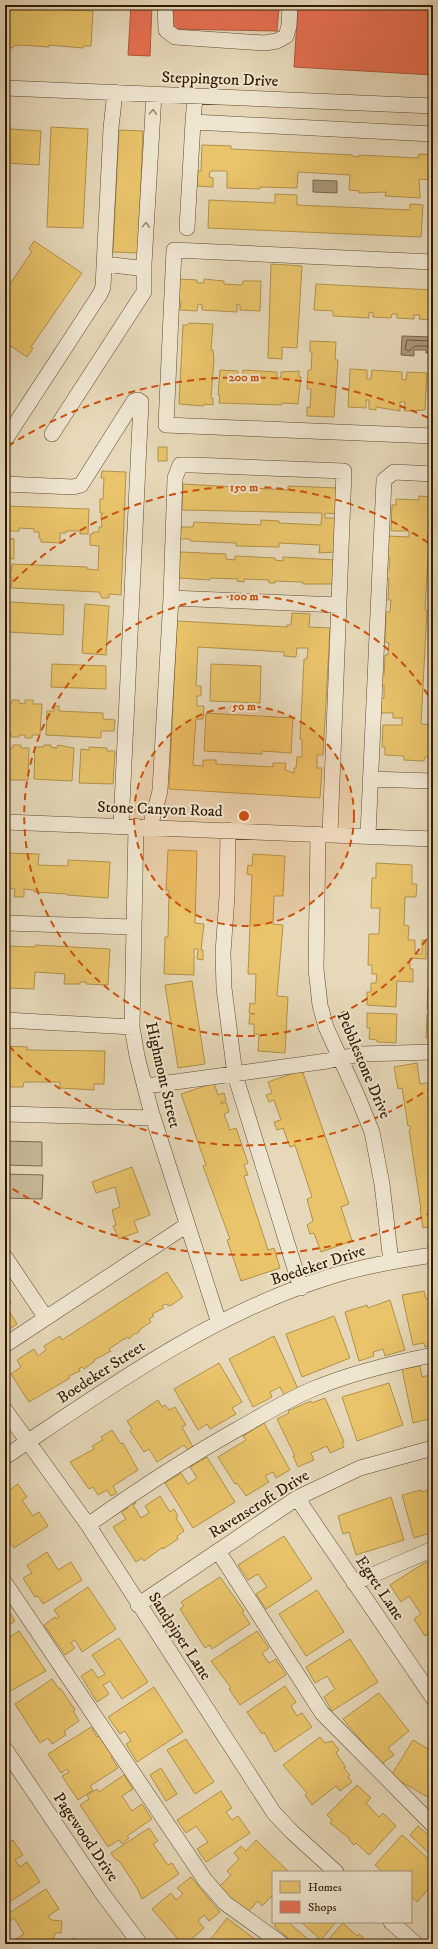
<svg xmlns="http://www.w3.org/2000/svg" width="438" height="1949" viewBox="0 0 438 1949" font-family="'IM FELL DW Pica',serif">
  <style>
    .green { fill: #c7b899; stroke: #7c694c }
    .water { fill: #a89779; stroke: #786549 }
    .homes { fill: #e9c46a; stroke: #b2914a; fill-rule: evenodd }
    .shops { fill: #e76f51; stroke: #b05639 }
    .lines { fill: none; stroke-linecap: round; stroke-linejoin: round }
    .shore { stroke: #6c583c; stroke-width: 1 }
    .minor-casing { stroke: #5e4a2e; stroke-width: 16 }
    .minor { stroke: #efe6d1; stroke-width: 15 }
    .oneway { stroke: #9a8a73 }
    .ring { fill: none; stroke: #cd500a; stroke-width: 2; stroke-dasharray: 7 5 }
    .labels { text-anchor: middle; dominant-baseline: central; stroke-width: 4; stroke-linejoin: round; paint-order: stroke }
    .street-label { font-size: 16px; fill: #311a00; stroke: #efe6d1 }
    .centre { fill: #cd500a; stroke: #efe6d1; stroke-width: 2 }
    .ring-label { font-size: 12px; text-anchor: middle; font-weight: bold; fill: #cd500a; stroke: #efe6d1; stroke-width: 4; stroke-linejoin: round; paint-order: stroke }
  </style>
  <rect width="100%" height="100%" fill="#e6d8b8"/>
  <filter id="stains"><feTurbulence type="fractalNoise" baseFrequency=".005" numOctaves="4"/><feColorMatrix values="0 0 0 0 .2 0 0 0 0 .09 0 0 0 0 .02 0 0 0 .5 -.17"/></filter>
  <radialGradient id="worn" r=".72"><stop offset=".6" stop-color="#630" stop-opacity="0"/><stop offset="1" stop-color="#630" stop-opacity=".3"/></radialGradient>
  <!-- green -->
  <path class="green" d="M5,1141l37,1v24l-37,-1z
    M5,1174l38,1 -1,24 -37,-1z"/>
  <!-- water -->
  <path class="water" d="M313,180l24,1v12l-24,-1z
    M402,336l31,1v16h-7v-3h-12v6l-13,-1z"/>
  <!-- homes -->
  <path class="homes" d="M5,7l88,4 -2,35h-8v2l-34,-3v2l-28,-2 -8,1v2l-8,-1z
    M5,125h5v4l31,2 -2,34 -34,-2z
    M51,127l37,2 -5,99 -36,-1z
    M119,130l24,1 -5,122 -25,-1z
    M202,145l29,1v3l121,6v1l7,1v-2l59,3 1,-4 14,1v25l-14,-1 1,19 -35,-2 1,-4 -27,1v-2l-10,-1 1,-15 -52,-3 -1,16 -37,-1v2l-33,-1v-17h-17l-1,6 4,1v9l-16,-1 1,-15h3z
    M275,194l22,1v10l113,5v-6l13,1 -2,32 -213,-9 1,-28 66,3z
    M34,241l48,32 -51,74 2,1 -6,9 -22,-15v-50l27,-41 -3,-2z
    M271,264l31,2 -5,82 -15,-1v12l-14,-1z
    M179,279l18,1v3h7v-4l20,2v3l18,1 1,-4h18l-1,30 -20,-1v-5l-3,-1v8l-35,-2v-5l-4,-1 -1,7 -17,-1 1,-8h-3z
    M316,284l117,6v30l-14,-1 1,-4h-6v4l-17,-1v-4h-5l-1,4 -18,-1v-4l-4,-1v6l-36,-2v-5l-19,-1z
    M189,323l24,1 -2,26h2l1,10 -3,38h2v7l-9,-1v2l-25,-2 4,-79h5z
    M310,341l26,1 -1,18h3l-4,57 -27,-1v-9l3,1 1,-19h-4l1,-19h3l1,-18h-2z
    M350,369l17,1v9h4l1,-9 30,2v7l4,1 1,-8 20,1 -2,37 -21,1 1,-9h-5v9l-24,-4v3l-7,-1v-9h-3v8l-18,-1z
    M220,370l18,1v4l5,1v-6l34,2v6h4v-6l18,-1v6h2l-3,27 -16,-1v2l-63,-2 1,-8h-2z
    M158,447h9v14h-9z
    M102,471l24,1 -5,123 -12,-1v4h-7l-3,-6 -88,-4 1,-11h-3v-3h2l1,-10 75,3v2l11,1 1,-24 -9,-1v-11h3v-2h6v-5h3l-1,-12 2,-2h-3v-14h3l1,-21h-3z
    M183,484l105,6v-4l50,2 -1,26 -12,-1v5h12l-2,34 -16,1 1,-8 -41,-2v4l-43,-1v-3l-46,-2v-2h-10l1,-12h12l1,-5 67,3v-5l18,1v2l42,2 1,-12 -140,-3z
    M419,496l14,1v36h-5l-1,6h2l-4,71h2l-6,114 12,1v32h-8l-1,4 -20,-1v-4l-19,-1v-8h-3l1,-22h19v-7h-9v-5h-12v-15h3v-13h-3l1,-10h2l1,-20h3l1,-12 -4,-1 1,-30h4l1,-12h-3l1,-21h-3v-9h3l1,-12 -4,-1 2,-21 21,1v-6h-18l1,-26h4v-6l23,1z
    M5,506l84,3 -1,25h-8v-3h-14v2h-6v10l-19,-1v-3l-2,-1v-6h-5v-3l-15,-1v3h-12v-3h-2z
    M5,538l9,1v20l-9,-1z
    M180,552l46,2v5l9,1v-4l40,2v2l8,1v-4l52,3 -1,24h-31v-2l-28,-1v2h-6v-3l-25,-1v3l-7,-1 1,-2 -28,-1v2l-31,-2z
    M9,602l55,3 -1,30 -55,-3z
    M85,604l24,2 -3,49 -24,-2z
    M292,613l18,1 -1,13 21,1 -7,127h-6v13h5l-2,30 -151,-9 8,-168 110,6v-2h4zM198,647l86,5v4l12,1 1,-9h11l-1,11h-3l-4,80h2v18h-5l-1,11h-2v5l-9,-3 1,-7h-13v4l-57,-3v-4h-13v6l-10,-1 3,-46h7l1,-13h-7v-10h4v-10h-5z
    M52,664l54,2v23l-55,-2z
    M211,664l50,2 -1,37 -50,-2z
    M12,700h7v3l6,1v-4h8v4h9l-2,31h-8v3h-7v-3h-6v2h-8v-3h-6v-31h7z
    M54,706h5v5l44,2v6l12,1 -1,11h-13v7l-55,-3 1,-24h7z
    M206,713l87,5 -2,35 -29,-2v3l-58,-3z
    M5,745h3v3h5v-3h8v3h8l-1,32h-23z
    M44,745h7v2l6,1 1,-3 16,3 -2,33 -38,-2 1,-32h9z
    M89,747l18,1v3h8l-2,33 -34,-1 2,-34 8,1z
    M168,850l29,1 -2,72 9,1 -3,26h2v10l-6,-1 1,-10h-4v26l-30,-1 1,-37h3l1,-47h-3z
    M5,853l34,1 -1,11 30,1v-6l42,2 -2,36 -41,-3v-1l-33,-2v-2l-10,-1v8h-10l1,-8 -10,-1z
    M253,854l32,2 -2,40h-9l-1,28 10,1 -6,71 11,1 -3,56 -27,-2 1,-17h-5v-10h-5l1,-10h5l-6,-1 1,-10 5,1 1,-30h-8l4,-99 -5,-1 1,-9 4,1z
    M376,863l36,2v19h5l-1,13h-11l-1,28 5,1 -1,14h7v14h7v-14l4,1v18l-16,-1v11h3v13l-16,-1 -1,26 -29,-2v-13h4v-9h5l1,-9h-5v-9h-4l1,-31h10l1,-26h-9l1,-30h4z
    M432,885h1v11h-2z
    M431,901h2v24h-3z
    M430,929h3v24h-4z
    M35,945l75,4 -2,36 -22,-1v-2h-6v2h-16l1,-10 -30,-2 -1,17 -29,-1v-42l30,1z
    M429,957h4v24h-5z
    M192,981l13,83 -27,4 -13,-83z
    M428,985h5v24h-6z
    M367,1013l30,1 -1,29 -19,-1v-2l-8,-1 1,-11h-3z
    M427,1014h6v24h-7z
    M5,1046l23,1 -1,3 78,1 -1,33h-10v6l-34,-2v-6h-36l-1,5h-18z
    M417,1063l3,21 13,-2v15l-5,1 1,6 4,-1v123l-10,2 -3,-19h1l-12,-79 2,-1 -1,-3h-2l-6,-38 -4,1 -4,-22z
    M302,1070l47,134 -8,3 11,34 -31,11 -7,-19 -4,1 -3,-9 6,-4 -6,-22 5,-2 -17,-52 -5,2 -7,-19 -6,2 -3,-8 7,-2 -7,-20 -5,2 -3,-7 6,-2 -4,-11z
    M214,1083l4,12 6,-2 2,7 -5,2v2l5,-2 3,10 -5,2 6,16 6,-2 12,35 -4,2 4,10 -4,1 24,74 6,-2 6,20 -39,13 -14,-41 3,-1 -27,-73 3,-1 -25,-71z
    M132,1167l18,48 -16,6 4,11 -19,7 -6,-13 3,-1 -4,-15 8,-3 -5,-20 -19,6 -4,-11z
    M167,1272l16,25 -13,9 -5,-2 -3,2 2,2 -12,6 2,2 -5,3 2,3 -12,8 1,1 -4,3 -1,-1 -6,6 -1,-2 -7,4 -12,8 2,2 -17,9 1,1 -11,8 -2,-2 -3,2 1,2 -11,5 1,2 -41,24 -18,-28 10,-7 -4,-7 17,-11 4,7 8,-6 -2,-4 16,-10 2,4z
    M430,1290h3v55l-8,2 -1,-4 -11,2 -11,-50 22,-4 2,8 5,-1z
    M5,1294l6,9 -5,3 11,18 -12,8z
    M390,1300l15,50 -20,6 -2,-7 -10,3 1,4 -15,5 -14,-49 22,-7 1,3z
    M334,1316l16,42 -48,19 -16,-43z
    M274,1336l24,53 -14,6 -4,-8 -10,5 2,5 -19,10 -24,-48z
    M219,1363l23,39 -10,6 4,6 -26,15 -3,-5 -9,6 -24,-41z
    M420,1366l2,11 11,-3v44l-20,5 -11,-54z
    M389,1383l14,42 -46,16 -15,-44z
    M325,1398l19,44 -2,1 2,4 -14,6 -3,-7 -16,7 3,7 -16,7 -5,-11h2l-18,-37 12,-6 -1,-2 23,-10 1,2z
    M158,1400l4,7 3,-2 4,5 6,-3 11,18 -4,2 11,20 -5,3 -4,-5 -27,17 -8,-13 -5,3 -14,-21 2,-2 -5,-8z
    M264,1423l26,47 -14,8 -3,-6 -8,4 4,6 -23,14 -9,-13 -2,1 -17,-27 28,-17 -3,-4z
    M112,1430l9,14 2,-1 15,27 -25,16 4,7 -6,3 -4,-6 -9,5 -5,-8 -4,2 -19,-27 24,-13 -2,-3 11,-6 -2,-3z
    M207,1457l28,45 -42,26 -28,-45 16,-10 7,11 9,-6 -7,-11z
    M18,1484l9,13 -5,3 11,16 6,-4 9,14 -34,22 -7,-9 -2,1v-47z
    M433,1488v44l-19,6 -12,-43 19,-5 1,2z
    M160,1496l10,16 4,-3 4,7 -2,2 8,13 -7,5 1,3 -15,10v-2l-19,14 -2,-3 -6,4 -23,-35 13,-8 -5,-7 7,-4 -2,-4 7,-5 3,4 -3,2 8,13 8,-5 -4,-7z
    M391,1497l13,43 -48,15 -7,-23 -6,2 -5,-18z
    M284,1536l28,43 -46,30 -10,-15 11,-7 -9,-13 -10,6 -10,-15z
    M47,1552l11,18 13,-8 11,18 -39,24 -5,-8 -3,1 -12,-19 9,-5 -5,-8z
    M433,1561v70l-8,5 -11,-17 7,-5 -12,-18 -8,6 -11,-17 36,-23 2,2z
    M220,1577l24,34 -2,1 8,12 -38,25 -2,-4 -5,3 -25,-39 4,-3 -3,-4z
    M88,1587l28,42 -34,23 -7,-12 -4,3 4,5 -10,7 -21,-30 11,-8 1,2 3,-2 -5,-7z
    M317,1590l27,42 -38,24 -27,-42z
    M5,1605l10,16 -10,7z
    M19,1631l27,40 -39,22 -2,-3v-50z
    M257,1631l12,17 -7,5 7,10 7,-4 10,16 -46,30 -11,-16 2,-1 -20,-27z
    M119,1638l29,44 -26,17 -12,-18 -7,4 6,9 -12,8 -16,-26 11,-7 6,9 7,-4 -13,-19z
    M350,1639l28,43 -46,29 -8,-14 11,-8 -8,-13 -12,7 -9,-16z
    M52,1679l7,10h2l14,21 -2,1 6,10 -15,10 2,4 -14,9 -4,-6 -8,5 -25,-39z
    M285,1686l11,16 -5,4 6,10 5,-3 10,14 -37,25 -11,-20 -2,2 -15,-22z
    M154,1687l29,45 -46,30 -11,-18 5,-3 -6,-10 -5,3 -12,-17z
    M379,1693l30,38 -21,17 6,7 -13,9 -38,-45z
    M91,1727l6,10 2,-1 14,20 -2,1 7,11 -28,18 3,4 -15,10 -16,-24 7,-4 -2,-3 -6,4 -13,-19z
    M320,1737l5,6 7,-2 7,9 -3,3 10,14 -2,1 6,7 -2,2 4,5 -12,9 -4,-5 -24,19 -7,-10 2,-2 -24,-28z
    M186,1739l28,43 -19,12 -28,-44z
    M413,1740l20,12v48l-42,-24z
    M161,1768l16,26 -11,7 -16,-26z
    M124,1775l9,14 -11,7 10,15 10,-7 10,15 -25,17 2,2 -7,6 -3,-4 -11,7 -28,-42 9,-6 -2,-4 10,-6 2,3z
    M357,1785l14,13 -5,5 13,14 4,-4 13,13 -27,29 -13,-12 -2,2 -5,-5 1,-1 -20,-16 2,-3 -5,-5z
    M221,1791l11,17 -6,4 6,8 6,-4 12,17 -44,29 -9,-13 11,-7 -12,-16 -10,7 -9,-13z
    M418,1826l15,13v18l-23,-22z
    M149,1828l9,13 -5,3 15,21 4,-2 7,11 -37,25 -5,-11 -17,-26 -5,-3 -4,-6z
    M402,1835l31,28v21l-16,18 -6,-6v-24h-28l-8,-7z
    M13,1840l10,15 -8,5 5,7 7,-5 13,20 -35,23v-60z
    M256,1840l33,32h-16v23l-11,11 -4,-5 -12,13 -27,-27 12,-12 -4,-4 12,-12 -5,-6 7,-7 5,5z
    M191,1877l29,35 -11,9 -5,-6 -6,6 6,7 -18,16h-4l-30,-35 19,-16 5,7 7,-6 -6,-6z
    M46,1889l13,20 -11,7 3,4 11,1 -1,12h-6l-1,5 -10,6h-29l-2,-3 11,-7 -10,-16 -4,3 -4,-6z
    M227,1918l34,26h-54z
    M277,1922h11l22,19 -3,3h-12l-21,-18z
    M301,1922h35l-15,18z
    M343,1923l14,13 2,-2 11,10h-46z
    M74,1938l4,6h-13z"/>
  <!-- shops -->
  <path class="shops" d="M131,5h21l-2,51 -22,-1z
    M173,5l106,2 -2,24 -105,-2z
    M298,5h135v70l-139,-8z"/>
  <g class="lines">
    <!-- shore -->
    <path class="shore" d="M433,341l-26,-1 -2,9 4,2 6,-5h11l7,3"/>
    <defs>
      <path id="minor" d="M165,5l1,25 9,7 90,6 12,-2 9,-5 3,-10 1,-21
        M5,88l428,18
        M193,122l2,-26
        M187,228l6,-106 240,12
        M433,262l-259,-12 -8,175 267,11
        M105,264l33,4 6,-4
        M52,434l92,-142v-28l10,-170
        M5,440l95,-146 3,-7 8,-159 4,-36
        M5,484l68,3 8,-2 53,-84 4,-1 3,2 -20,424
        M171,598l168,7
        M370,779l63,2
        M5,822l428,17
        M136,826l-4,201 5,29 14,55 68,212
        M151,827c1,-15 7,-23 9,-37l11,-192 4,-120 5,-13h13l151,6 -14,363
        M228,830l-1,66 -4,57 1,35 11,87 66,213
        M318,834l-2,135 4,36 6,22 31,68 15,37 10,52 9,78
        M368,835l16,-355 10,-8 39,2
        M5,923l128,4
        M5,1020l127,7
        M146,1086l181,-25 34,-7 72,-2
        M5,1114l148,4
        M5,1257l41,61
        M5,1345l182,-120
        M5,1410l83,115 186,288 18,19 44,40
        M5,1457c103,-69 207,-144 327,-181 33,-10 67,-16 101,-21
        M297,1498l136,200
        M88,1525c48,-34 98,-67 150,-96 25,-14 49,-29 75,-40 38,-16 80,-26 120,-34
        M218,1551l104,162 111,112
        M5,1583l200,297 20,23 57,41
        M354,1583l79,-34
        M138,1605l159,-107 63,-30 73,-20
        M5,1749l97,144 38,51
        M391,1922l25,22"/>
    </defs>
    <!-- minor casing -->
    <use href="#minor" class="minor-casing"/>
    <!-- minor -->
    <use href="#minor" class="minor"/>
  </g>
  <!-- one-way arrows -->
  <defs><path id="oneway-chevron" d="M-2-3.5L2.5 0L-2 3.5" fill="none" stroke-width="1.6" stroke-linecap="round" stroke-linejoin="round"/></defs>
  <g class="oneway">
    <use href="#oneway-chevron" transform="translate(153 112) rotate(-87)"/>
    <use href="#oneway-chevron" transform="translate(146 225) rotate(-86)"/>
  </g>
  <!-- distance rings -->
  <circle cx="244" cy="816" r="110" fill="#cd500a" fill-opacity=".12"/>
  <g class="ring">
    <circle cx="244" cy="816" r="110"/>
    <path d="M433 929A220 220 0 1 1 433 703"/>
    <path d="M433 1086A329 329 0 0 1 5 1042M5 590A329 329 0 0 1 433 546"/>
    <path d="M433 1212A439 439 0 0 1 8 1186M8 446A439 439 0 0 1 433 420"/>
  </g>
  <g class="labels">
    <!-- street labels -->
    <g class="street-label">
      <text transform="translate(220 79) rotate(2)">Steppington Drive</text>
      <text transform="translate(160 809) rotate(2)">Stone Canyon Road</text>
      <text transform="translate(364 1065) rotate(67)">Pebblestone Drive</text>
      <text transform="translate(163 1075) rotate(77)">Highmont Street</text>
      <text transform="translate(318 1265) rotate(-18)">Boedeker Drive</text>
      <text transform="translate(101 1372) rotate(-33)">Boedeker Street</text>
      <text transform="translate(259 1504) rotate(-32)">Ravenscroft Drive</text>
      <text transform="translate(380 1588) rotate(56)">Egret Lane</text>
      <text transform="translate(180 1636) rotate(57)">Sandpiper Lane</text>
      <text transform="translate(86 1837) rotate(56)">Pagewood Drive</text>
    </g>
  </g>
  <circle cx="244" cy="816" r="6" class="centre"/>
  <g class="ring-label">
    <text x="244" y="381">200 m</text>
    <text x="244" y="491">150 m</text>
    <text x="244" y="600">100 m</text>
    <text x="244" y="710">50 m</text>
  </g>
  <!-- margin -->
  <rect width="438" height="1949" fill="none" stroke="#e6d8b8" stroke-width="20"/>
  <rect x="6" y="6" width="426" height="1937" fill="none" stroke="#311a00" stroke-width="2"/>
  <rect x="10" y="10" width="418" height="1929" fill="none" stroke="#311a00"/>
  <!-- legend -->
  <rect x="272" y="1871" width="140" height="52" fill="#efe6d1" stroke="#a3947d"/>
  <rect x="280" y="1881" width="20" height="12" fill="#e9c46a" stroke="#a3947d"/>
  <text x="308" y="1891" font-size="12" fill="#311a00">Homes</text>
  <rect x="280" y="1901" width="20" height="12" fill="#e76f51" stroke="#a3947d"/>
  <text x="308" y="1911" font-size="12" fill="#311a00">Shops</text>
  <rect width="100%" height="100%" filter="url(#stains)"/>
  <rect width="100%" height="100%" fill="url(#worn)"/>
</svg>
